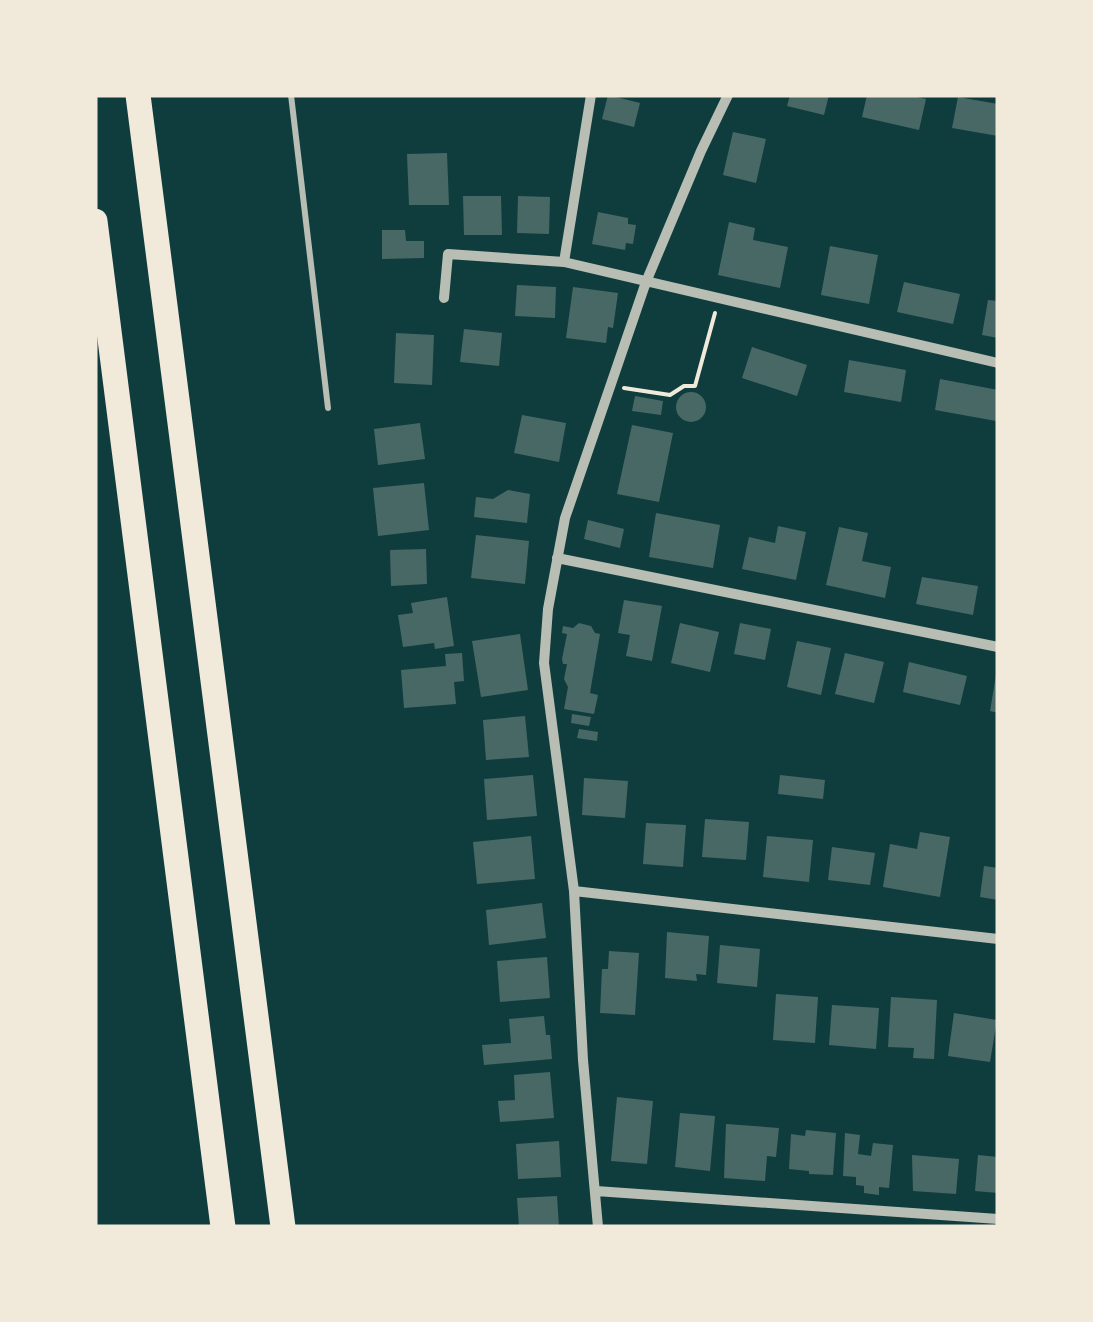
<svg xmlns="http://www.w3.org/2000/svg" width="1093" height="1322" viewBox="0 0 1093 1322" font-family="Manrope,sans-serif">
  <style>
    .building { fill: #486865 }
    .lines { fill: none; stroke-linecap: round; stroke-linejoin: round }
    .path { stroke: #f1e9da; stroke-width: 4 }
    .service { stroke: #b8beb3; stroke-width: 6 }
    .minor { stroke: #b8beb3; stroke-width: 10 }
    .motorway { stroke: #f1e9da; stroke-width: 25 }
  </style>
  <rect width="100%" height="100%" fill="#0f3d3e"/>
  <!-- building -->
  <path class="building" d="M608,95l32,8 -6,24 -32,-8z
    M790,95h39l-5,20 -37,-9z
    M867,95h40l19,4 -7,31 -57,-13z
    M958,97l40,7v32l-46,-8z
    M733,132l33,7 -10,44 -33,-8z
    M447,153l2,52h-40l-2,-51z
    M463,196h38l1,39h-38z
    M518,196l32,1 -1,37 -32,-1z
    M598,212l30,6v6l8,1 -3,19 -7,-1 -1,7 -33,-6z
    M729,222l26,6 -2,12 35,7 -8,41 -62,-13z
    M382,230h23l1,11h18v17l-42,1z
    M830,246l48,9 -9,49 -48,-9z
    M904,282l56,12 -7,30 -56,-12z
    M517,285l39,2 -1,31 -40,-2z
    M573,287l45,6 -5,35 -5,-1 -2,16 -40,-5z
    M988,300l10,1v37l-16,-3z
    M464,329l38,4 -3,33 -39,-4z
    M396,333l38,2 -2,50 -38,-2z
    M752,347l55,18 -10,31 -55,-18z
    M849,360l57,10 -5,32 -57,-10z
    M940,379l58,11 -2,31 -61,-11z
    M676 407a15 15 0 1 1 30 0a15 15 0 1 1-30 0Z
    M635,396l28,5 -2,14 -29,-4z
    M522,415l44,8 -7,39 -45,-9z
    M420,423l5,36 -47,6 -4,-36z
    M632,425l41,8 -14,69 -42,-8z
    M424,483l5,47 -51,6 -5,-48z
    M508,490l22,4 -3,29 -53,-6 2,-20 17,2z
    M656,513l64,12 -7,43 -64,-11z
    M588,520l36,9 -4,19 -36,-9z
    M778,526l28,6 -10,48 -54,-11 7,-32 26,6z
    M839,527l29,6 -6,28 29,6 -6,31 -59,-13z
    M476,535l53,6 -4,43 -54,-6z
    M426,549l1,35 -36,2 -1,-36z
    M922,577l56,9 -5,29 -57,-11z
    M447,597l7,49 -19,3 -1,-6 -31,4 -5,-32 15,-2 -2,-10z
    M624,600l38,6 -10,55 -26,-5 4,-21 -12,-2z
    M579,623l12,3 4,7 5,1 -10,59 8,2 -4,19 -30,-5 4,-22 -4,-8 3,-15h-4l-1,-5 5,-25 -5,-1 1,-7 10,2z
    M680,623l39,9 -9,40 -39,-9z
    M740,623l31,6 -6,31 -31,-6z
    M520,634l8,56 -47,7 -9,-56z
    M797,641l34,7 -10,47 -34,-8z
    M462,653l2,28 -10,1 2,22 -52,4 -3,-38 45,-4 -1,-12z
    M845,653l39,9 -10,41 -39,-9z
    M909,662l58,14 -7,29 -57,-13z
    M996,675h2v38l-8,-2z
    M572,714l19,3 -2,9 -18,-3z
    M525,716l4,41 -43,3 -3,-40z
    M579,729l19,3 -1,9 -20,-3z
    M533,775l4,41 -50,4 -3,-41z
    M780,775l45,5 -2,19 -45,-5z
    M584,778l44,3 -3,37 -43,-3z
    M705,819l44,3 -3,38 -44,-3z
    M646,823l40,2 -3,42 -40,-3z
    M920,832l30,5 -10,60 -57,-10 7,-43 27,5z
    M531,836l4,43 -58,5 -4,-42z
    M767,836l46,4 -4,42 -46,-5z
    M832,847l43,6 -5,32 -42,-5z
    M984,866l14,2v32l-18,-3z
    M542,903l4,35 -57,7 -3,-35z
    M667,932l42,4 -3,39 -10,-1 1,7 -32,-3z
    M720,945l40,4 -3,38 -40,-4z
    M609,951l30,2 -4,62 -35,-2 2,-44h6z
    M547,957l3,41 -50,4 -3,-41z
    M776,994l42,3 -3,46 -42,-3z
    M891,997l46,3 -3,59 -21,-1 1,-10 -26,-1z
    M832,1005l47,3 -3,41 -47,-4z
    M954,1013l43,7 -7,42 -42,-6z
    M544,1016l2,19h4l2,24 -68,6 -2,-20 29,-2 -2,-24z
    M550,1072l4,46 -54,4 -2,-21 17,-1 -1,-25z
    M617,1097l36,4 -6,63 -36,-3z
    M680,1113l35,3 -5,55 -35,-4z
    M726,1124l53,4 -3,29 -9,-1 -2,25 -41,-3z
    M806,1130l30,3 -3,42 -24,-1v-3l-20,-2 2,-35 14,2z
    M845,1133l15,2 -2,19 13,2 2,-13 20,2 -4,43 -10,-1v8l-15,-2v-7l-8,-1v-8l-13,-1z
    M559,1141l2,36 -43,2 -2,-35z
    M912,1155l47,4 -3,35 -43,-3z
    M978,1155l20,2v36l-23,-2z
    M557,1196l2,31h-40l-2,-29z"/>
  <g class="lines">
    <!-- path -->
    <path class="path" d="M624,388l46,7 14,-9h11l20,-73"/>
    <!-- service -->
    <path class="service" d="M291,95l37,313"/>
    <!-- minor -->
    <path class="minor" d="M564,262l27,-167
      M444,298l4,-44 116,8 434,101
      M557,558l441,89
      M574,891l424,48
      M596,1191l402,28
      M598,1227l-15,-167 -9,-169 -30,-228 4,-54 17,-91 81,-236 55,-131 27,-56"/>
    <!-- motorway -->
    <path class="motorway" d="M138,95l145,1132
      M95,221l128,1006"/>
  </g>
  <!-- border -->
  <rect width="1093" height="1322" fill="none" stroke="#f1e9da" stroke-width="195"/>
</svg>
